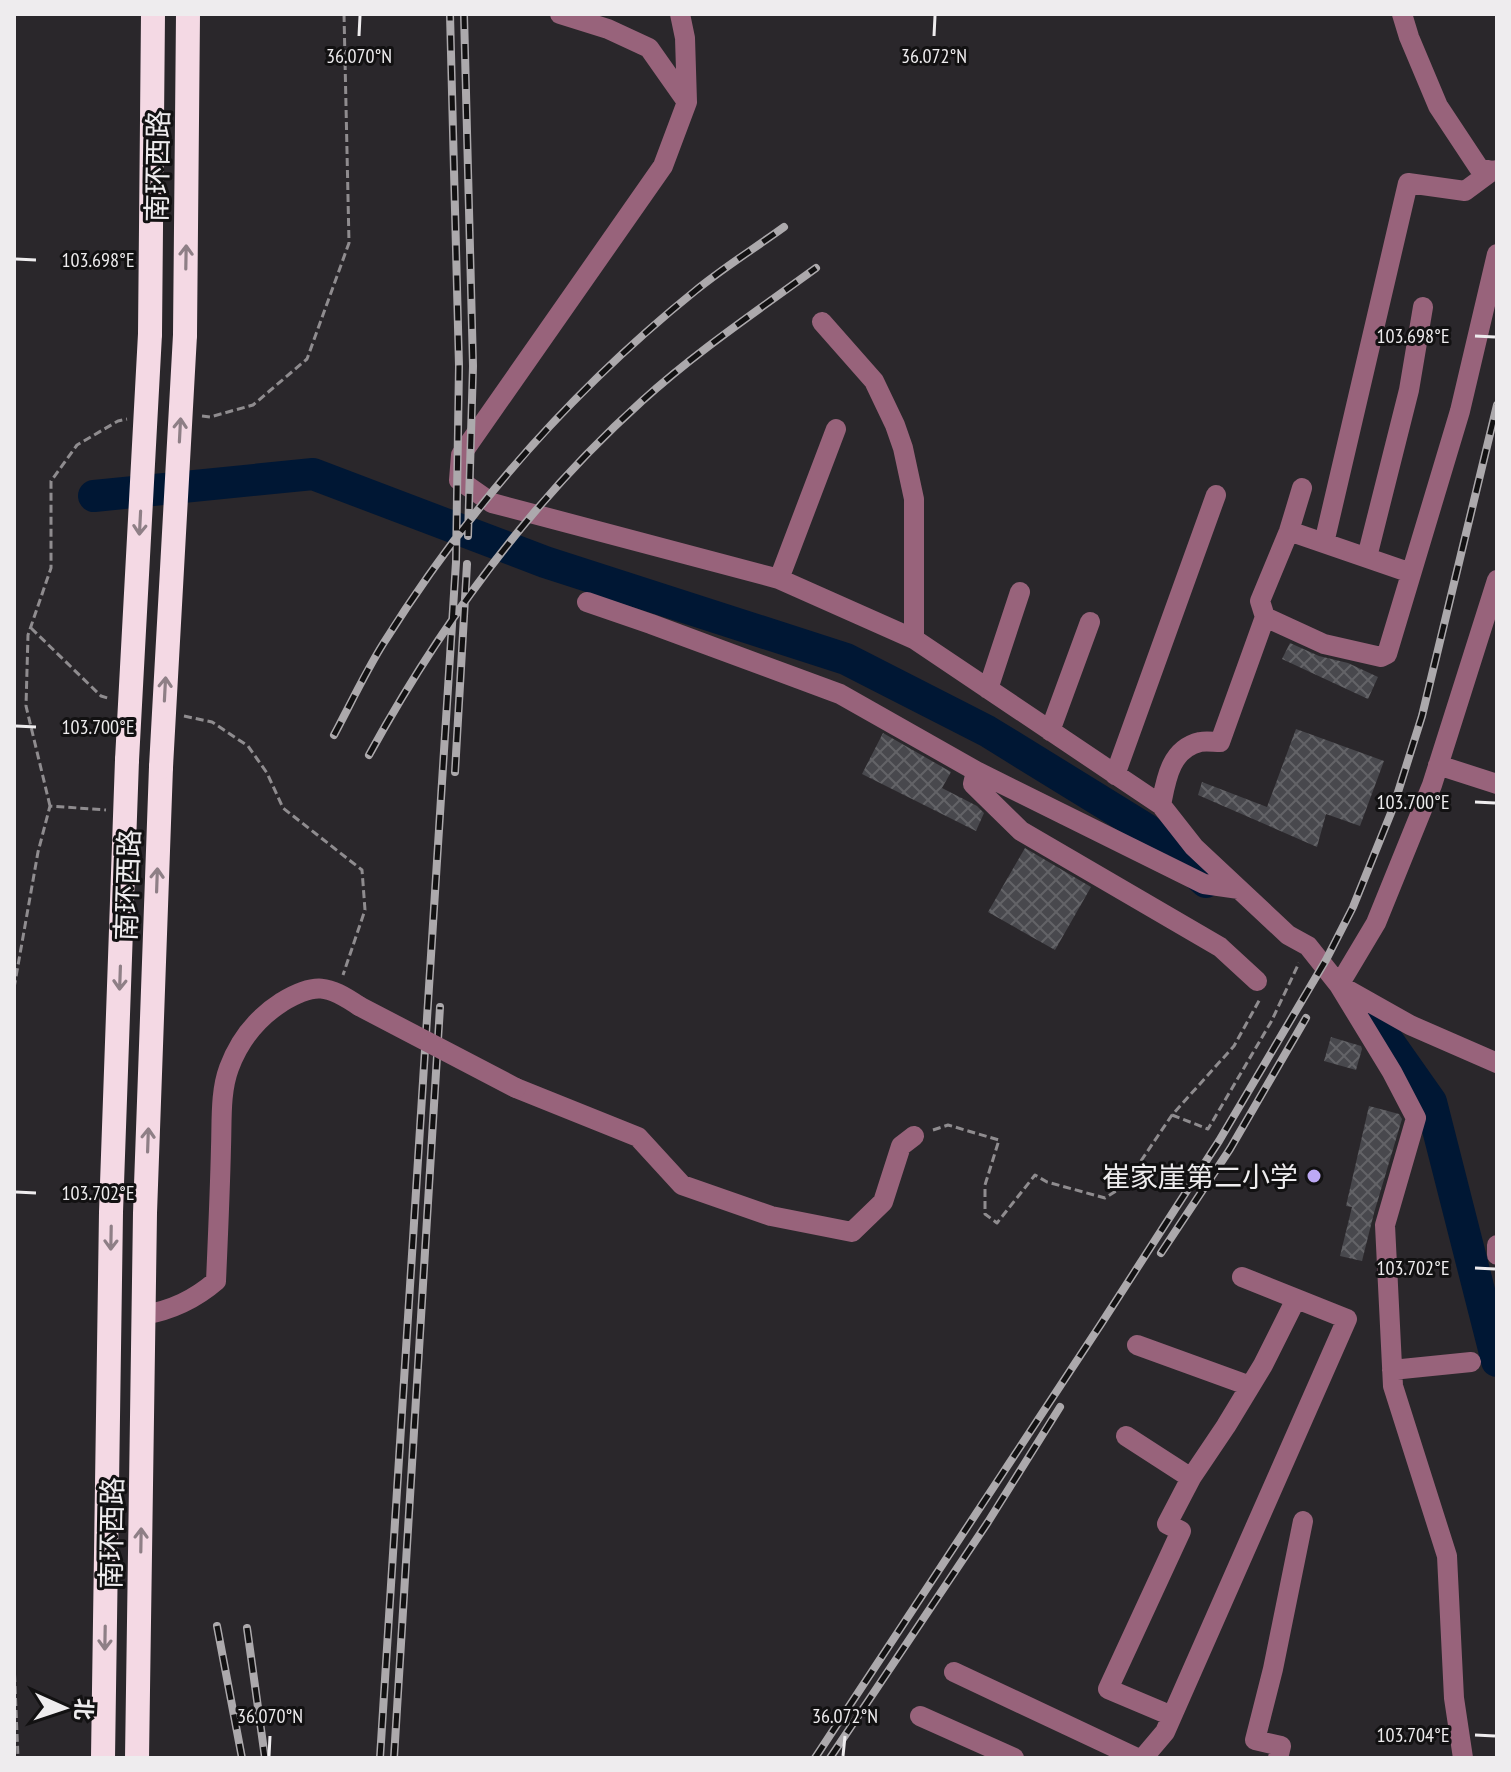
<svg xmlns="http://www.w3.org/2000/svg" width="1511" height="1772" viewBox="0 0 1511 1772" font-family="'PT Sans Narrow','Noto Sans SC',sans-serif">
  <style>
    .lines { fill: none; stroke-linecap: round; stroke-linejoin: round }
    .river { stroke: #001734; stroke-width: 32 }
    .building { fill: url(#building-cross-hatch) }
    .path { stroke: #8f8c8f; stroke-width: 3; stroke-dasharray: 8 4; stroke-linecap: butt }
    .minor { stroke: #98637b; stroke-width: 20 }
    .highway { stroke: #f4d9e4; stroke-width: 24 }
    .rail-casing { stroke: #aca9ac; stroke-width: 8 }
    .rail { stroke: #121112; stroke-width: 5; stroke-dasharray: 15; stroke-linecap: butt }
    .minor-bridge { stroke: #98637b; stroke-width: 20 }
    .highway-bridge { stroke: #f4d9e4; stroke-width: 24 }
    .oneway { stroke: #8e7f86 }
    .ticks { fill: none; stroke: #eeecee; stroke-width: 3 }
    .poi-dot { fill: #bda9f5; stroke: #121112; stroke-width: 3 }
    .labels { text-anchor: middle; dominant-baseline: central; stroke-width: 6; stroke-linejoin: round; paint-order: stroke }
    .street-label { font-size: 28px; fill: #eeecee; stroke: #121112 }
    .poi-label { font-size: 28px; fill: #eeecee; stroke: #121112; text-anchor: end }
    .ticks-label { font-size: 20px; text-anchor: middle; fill: #eeecee; stroke: #121112; stroke-width: 6; stroke-linejoin: round; paint-order: stroke }
  </style>
  <defs>
    <pattern id="building-cross-hatch" width="8" height="8" patternUnits="userSpaceOnUse" patternTransform="scale(2)"><rect width="8" height="8" fill="#48484d"/><path d="M0 0l8 8M0 8l8-8" fill="none" stroke="#636367"/></pattern>
  </defs>
  <rect width="100%" height="100%" fill="#2a272b"/>
  <g class="lines">
    <!-- river -->
    <path class="river" d="M94,496l219,-22 232,88 301,97 141,72 159,98 60,53
      M1374,1021l57,81 66,259"/>
  </g>
  <!-- building -->
  <path class="building" d="M1290,643l29,13 29,7 30,14 -10,22 -86,-40z
    M1296,729l88,32 -24,65 -34,-12 -9,33 -119,-52 4,-13 65,25z
    M883,733l68,39 -9,16 35,18 7,7 -8,18 -114,-57z
    M1025,848l66,39 -36,63 -67,-38z
    M1331,1037l30,9 1,3 -6,21 -32,-9z
    M1369,1106l30,8 3,5 -28,94 -12,48 -22,-5 12,-49 -6,-1z"/>
  <g class="lines">
    <!-- path -->
    <path class="path" d="M202,416l8,1 43,-12 54,-46 42,-116 -5,-229
      M31,628l70,68 10,3
      M184,716l28,6 36,24 19,27 16,35 79,62 3,40 -22,65
      M50,806l-24,-100 2,-71 23,-67v-87l26,-36 41,-24 9,-2
      M14,988l24,-136 12,-46 56,4
      M1172,1115l36,14 63,-107 28,-59
      M933,1130l15,-5 51,15 -14,45v29l12,9 38,-48 12,7 58,16 19,-12 48,-71 62,-69 26,-47
      M14,1662l4,96"/>
    <!-- minor -->
    <path class="minor" d="M560,14l48,15 41,19 38,54
      M680,14l5,24 2,64 -24,64 -202,289 -2,25 33,23 287,76 135,60 247,166 33,42 94,88 20,11 31,39 71,40 87,38
      M1402,14l7,23 29,69 41,62 13,3 5,-1
      M822,322l52,59 21,44 8,23 11,51v140
      M1289,531l122,42
      M1324,543l84,-360 57,8 27,-20
      M1367,557l42,-167 14,-83
      M779,579l57,-150
      M587,602l64,22 189,70 136,77 228,113 35,5
      M1265,617l-5,-16 29,-70 13,-43
      M988,689l32,-97
      M1050,731l40,-109
      M1438,765l59,19
      M976,771l-3,13 48,47 199,116 37,34
      M1115,775l101,-280
      M1161,805c5,-25 9,-56 39,-63 6,-1 14,0 20,0l45,-125 59,27 57,13 6,-3 73,-243 37,-157
      M516,1088l122,49 44,48 89,31 81,16 31,-30 18,-56 13,-10
      M1497,1245v10
      M144,1315c28,-5 50,-15 72,-34 2,-45 4,-90 5,-134 1,-26 -1,-55 8,-79 10,-27 28,-50 53,-66 33,-20 46,-17 77,4
      M1137,1345l113,41
      M1392,1370l79,-8
      M1126,1436l65,42
      M954,1672l183,86
      M920,1716l94,42
      M1172,1716l-64,-27 73,-158 -14,-7 24,-46 35,-52 37,-61 33,-66
      M1143,1758l22,-26 182,-413 -105,-42
      M1278,1758l3,-12 -26,-6 18,-71 30,-148
      M1463,1758l-9,-60 -7,-142 -54,-170 -8,-161 31,-107 -24,-46 -53,-87 37,-62 56,-138 65,-205"/>
    <!-- highway -->
    <path class="highway" d="M150,334l3,-320
      M185,335l3,-321
      M103,1758l8,-546 16,-452
      M137,1758l8,-545 16,-446"/>
    <defs>
      <path id="rail" d="M464,14l9,352 -5,170
        M334,735c16,-30 31,-62 49,-91 84,-134 189,-254 312,-353 28,-23 60,-43 89,-64
        M369,755c72,-131 162,-254 273,-354 54,-49 115,-90 174,-133
        M455,772l12,-208
        M1161,1253l69,-104 76,-131
        M217,1626l25,132
        M247,1628l18,130
        M380,1758l76,-1196 3,-196 -9,-352
        M394,1758l46,-751
        M815,1758l286,-434 118,-183 107,-181 27,-53 40,-99 29,-92 75,-311
        M830,1758l158,-236 72,-115"/>
    </defs>
    <!-- rail casing -->
    <use href="#rail" class="rail-casing"/>
    <!-- rail -->
    <use href="#rail" class="rail"/>
    <!-- minor-bridge -->
    <path class="minor-bridge" d="M359,1006l157,82"/>
    <!-- highway-bridge -->
    <path class="highway-bridge" d="M127,760l23,-426
      M161,767l24,-432"/>
  </g>
  <!-- one-way arrows -->
  <defs><path id="oneway-shaft" d="M-6 0H5M1.5-3L5.5 0L1.5 3" fill="none" stroke-width="1.6" stroke-linecap="round" stroke-linejoin="round" transform="scale(2)"/></defs>
  <g class="oneway">
    <use href="#oneway-shaft" transform="translate(186 257) rotate(-89)"/>
    <use href="#oneway-shaft" transform="translate(180 430) rotate(-87)"/>
    <use href="#oneway-shaft" transform="translate(140 523) rotate(93)"/>
    <use href="#oneway-shaft" transform="translate(165 689) rotate(-87)"/>
    <use href="#oneway-shaft" transform="translate(157 880) rotate(-88)"/>
    <use href="#oneway-shaft" transform="translate(120 978) rotate(92)"/>
    <use href="#oneway-shaft" transform="translate(148 1140) rotate(-88)"/>
    <use href="#oneway-shaft" transform="translate(111 1238) rotate(91)"/>
    <use href="#oneway-shaft" transform="translate(141 1540) rotate(-89)"/>
    <use href="#oneway-shaft" transform="translate(105 1638) rotate(91)"/>
  </g>
  <!-- ticks -->
  <path class="ticks" d="M359,36l1,-20M934,36l1,-20M16,259l20,1M1475,336l20,1M16,726l20,1M1475,802l20,1M16,1192l20,1M1475,1268l20,1M1475,1735l20,1M269,1756l1,-20M843,1756l2,-20"/>
  <!-- markers -->
  <circle class="poi-dot" cx="1314" cy="1176" r="8"/>
  <g class="labels">
    <!-- street labels -->
    <g class="street-label">
      <text transform="translate(157 166) rotate(-89)">南环西路</text>
      <text transform="translate(127 885) rotate(-88)">南环西路</text>
      <text transform="translate(111 1533) rotate(-89)">南环西路</text>
    </g>
    <!-- poi labels -->
    <g class="poi-label">
      <text x="1298" y="1176">崔家崖第二小学</text>
    </g>
  </g>
  <g class="ticks-label">
    <text x="359" y="63">36.070°N</text>
    <text x="934" y="63">36.072°N</text>
    <text x="98" y="267">103.698°E</text>
    <text x="1413" y="343">103.698°E</text>
    <text x="98" y="734">103.700°E</text>
    <text x="1413" y="809">103.700°E</text>
    <text x="98" y="1200">103.702°E</text>
    <text x="1413" y="1275">103.702°E</text>
    <text x="270" y="1723">36.070°N</text>
    <text x="845" y="1723">36.072°N</text>
    <text x="1413" y="1742">103.704°E</text>
  </g>
  <!-- border -->
  <rect width="1511" height="1772" fill="none" stroke="#eeecee" stroke-width="32"/>
  <!-- north arrow -->
  <g transform="translate(64 1708) rotate(93)" stroke="#121112" stroke-width="6" paint-order="stroke">
  <path d="M0-6L14 30L0 20L-14 30Z" fill="#eeecee"/>
  <text y="-12" font-size="22" font-weight="bold" text-anchor="middle" fill="#eeecee">北</text>
  </g>
</svg>
